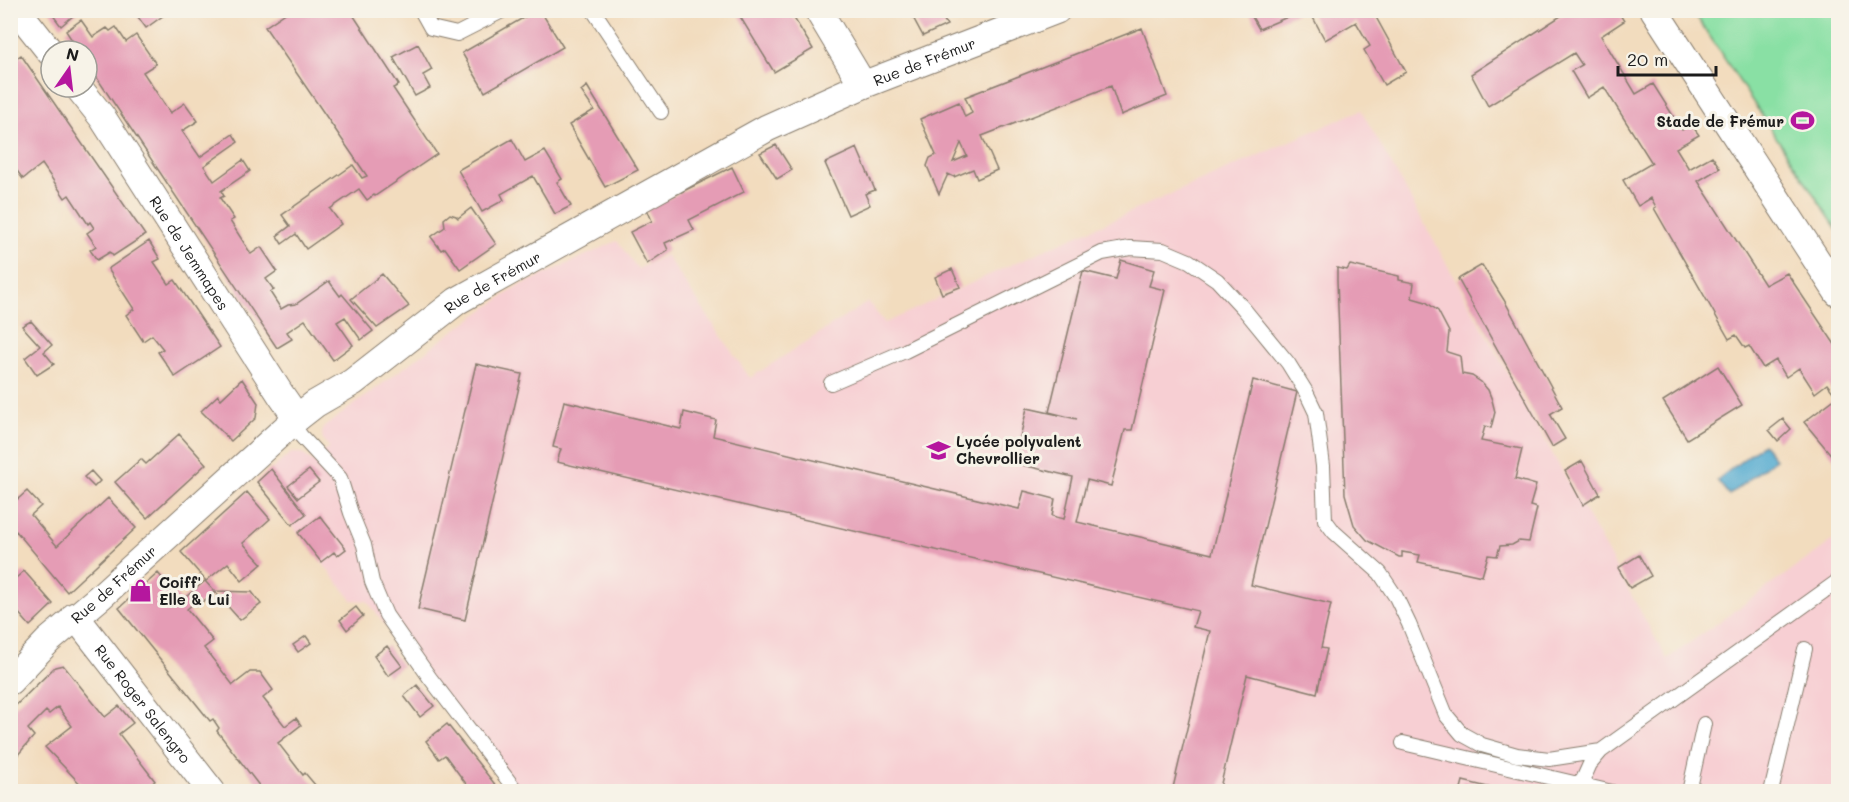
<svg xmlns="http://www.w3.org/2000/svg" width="1849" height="802" viewBox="0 0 1849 802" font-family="Mali,sans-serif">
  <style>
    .built { fill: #f7cfd3 }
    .green { fill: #89e0a4; stroke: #527e60; stroke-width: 1.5 }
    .water { fill: #53aad0; stroke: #386376; stroke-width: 1.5 }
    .building { fill: #e59cb5; fill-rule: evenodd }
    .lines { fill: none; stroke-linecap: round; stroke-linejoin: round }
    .lane-casing { stroke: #877c6d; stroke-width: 16 }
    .street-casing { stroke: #877c6d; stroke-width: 29 }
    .lane { stroke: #fff; stroke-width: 14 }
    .street { stroke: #fff; stroke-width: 27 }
    .labels { text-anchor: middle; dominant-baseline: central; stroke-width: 6; stroke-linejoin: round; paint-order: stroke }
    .street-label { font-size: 15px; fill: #1c1c1c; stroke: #f7f3e8 }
    .poi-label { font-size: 15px; font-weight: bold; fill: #1c1c1c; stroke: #f7f3e8; text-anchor: start }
  </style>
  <rect width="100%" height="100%" fill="#f7f3e8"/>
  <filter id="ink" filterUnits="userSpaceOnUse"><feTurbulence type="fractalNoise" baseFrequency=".0167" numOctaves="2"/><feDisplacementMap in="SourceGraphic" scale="12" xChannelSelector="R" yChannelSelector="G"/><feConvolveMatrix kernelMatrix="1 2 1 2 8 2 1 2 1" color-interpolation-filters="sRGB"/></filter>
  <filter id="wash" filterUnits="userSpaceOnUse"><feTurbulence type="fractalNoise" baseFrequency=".008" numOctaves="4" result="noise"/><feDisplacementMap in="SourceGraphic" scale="24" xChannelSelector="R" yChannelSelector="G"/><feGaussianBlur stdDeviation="1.35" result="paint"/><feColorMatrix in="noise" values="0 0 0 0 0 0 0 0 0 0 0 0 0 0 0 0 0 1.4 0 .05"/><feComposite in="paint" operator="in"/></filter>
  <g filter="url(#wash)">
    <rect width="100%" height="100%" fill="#f2dcbe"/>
    <!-- built -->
    <path class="built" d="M1361,110l306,549 171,-122v254h-1327l-144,-190 -15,-1 -95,-118 34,-29h11l10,9 17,-15 -6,-7 -1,-7 2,-6 128,-95 65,-45 100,-46 21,28 28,-14 84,123 118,-76 17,21 130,-60z"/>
    <!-- green -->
    <path class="green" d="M1693,11h145v220z"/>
    <!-- water -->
    <path class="water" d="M1763,444l12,15 -46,36 -12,-15z"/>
    <g id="blocks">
      <!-- building -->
      <path class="building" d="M49,10h31l-19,16z
        M133,10h38l-25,18z
        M290,10h60l49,75 -6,3 44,66 -62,42 -1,-1 -7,5 -8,-11 -29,20 11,15 -35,25 -10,-15 -14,10 -5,-8 13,-10 -8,-11 71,-50 9,13 5,-2 -102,-149z
        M537,10h3l23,37 -78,45 -23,-39z
        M736,10h53l24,39 -39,23z
        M909,10h29l9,15 -24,11z
        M1248,10h56l-45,19z
        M1309,10h63l34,62 -22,13 -20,-35 6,-4 -14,-24 -31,18z
        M1570,10h47l7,11 -23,15 35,58 17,-10 29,46 9,-6 8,11 -23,13 13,21 23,-13 8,12 -22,13 67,104 22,-12 51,76v114l-34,-41 33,-25 -10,-13 -12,9 -16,-25 -13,9 -10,-17 -13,8 -14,-22 -4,2 -9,-13 -7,4 -75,-131 2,-1 -5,-9 -13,8 -15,-26 29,-17 -48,-76 -17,11 -16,-27 11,-6 -8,-12 -86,53 -17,-32z
        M81,20l12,17 14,-9 3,3 6,-4 10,15 10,-7 20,29 -13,8 27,41 15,-10 13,18 -16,10 18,26 33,-23 5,8 -34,24 10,15 29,-21 7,11 -29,20 3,5 -4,2 14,21 -4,2 21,33 10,-7 16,24 -11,8 8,11 -4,2 11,17 7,-4 8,-1 33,-23 11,15 2,-2 31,37 -12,9 -16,-23 -8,5 16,23 -20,15 -28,-40 -18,12 5,7 -15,9 -190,-285v-12h-8l-13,-20z
        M1142,28l25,68 -46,19 -10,-29 -129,50 15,34 -20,9 -4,-10 -19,8 -6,-3 -9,20 -12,-28 3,-8 6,-3 -16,-36 39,-17 6,15 7,-4 -7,-16zM961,143l6,13 -14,6z
        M418,44l14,26 -9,5 7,13 -15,8 -22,-39z
        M21,55l124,180 -32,21 -3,-4 -13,8 -7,-10 6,-4 -9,-13 7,-5 -4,-6 -2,2 -19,-29 -4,3 -23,-34 -19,15 -11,-15 6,-20 -8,-9v-22l3,-2 -3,-3v-45z
        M587,86l51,84 -33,17 -36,-62 25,-15 -13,-19z
        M512,139l13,23 20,-11 17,28 -5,3 14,24 -16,8 -22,-38 -32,18 3,6 -22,12 -24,-42z
        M776,145l16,25 -15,9 -17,-26z
        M857,148l18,42 -10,4 5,11 -22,10 -23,-52z
        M732,167l12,25 -55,28 5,10 -29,13 3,7 -21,14 -17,-32 22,-11 -5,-12z
        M471,208l25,36 -36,25 -15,-21 -4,2 -10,-13 14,-10 -1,-8 6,-5 6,2 2,2z
        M149,241l11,18 -6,3 15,22 6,-4 45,67 -45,30 -17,-25 5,-3 -11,-14 -9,6 -17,-26 8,-6 -26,-40z
        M1121,260l33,10 -5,16 16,4 -33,140h-7l-14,56 -24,-6 -10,42 135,32 41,-174 44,12 -46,193 80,19 -10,44 6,1 -10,44 -70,-18 -28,117h-47l38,-161 -17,-4 5,-16 -641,-149 4,-13 -8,-2 11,-46 117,28 3,-17 32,8 -3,16 306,73 5,-18 31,8 -3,17 12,3 9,-42 -59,-14 13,-55 50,11 -28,-7 34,-141 33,8z
        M1350,265l49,11v4l15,3 -2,15 14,4 12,9 11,21 -2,20 13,4 2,18 10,2 9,6 7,8 4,10 3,12 -4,16 -6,-2 -4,15 41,8 -7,30 21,6 -6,21 7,2 -8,34 -10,-1 -7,4 -12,1 -3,10 -9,-1 -6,21 -64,-14 2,-7 -18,-3v5h-3l-32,-17 -13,-15 -9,-31 -8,-214v-12l10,2z
        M1482,265l22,35 58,107 -12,7 15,25 -13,8 -94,-168z
        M952,269l8,18 -18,7 -7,-17z
        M382,274l27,32 -32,22 -26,-29z
        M31,321l21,24 -8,7 10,12 -17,11 -12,-17 15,-12 -18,-20z
        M476,364l46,10 -57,246 -47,-11z
        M1718,366l24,39 -55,34 -24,-38z
        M242,379l16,24 -2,15 -25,23 -30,-30 17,-16 3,4z
        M1783,419l8,10 -13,12 -9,-11z
        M179,434l27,30 -59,54 -32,-36 26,-23 5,5z
        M1582,461l18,33 -17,11 -18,-34z
        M271,469l35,45 -14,11 -35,-43z
        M309,470l10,12 -21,16 -10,-12z
        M91,471l9,10 -6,6 -10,-10z
        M10,490l8,9 9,-8 14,15 -10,9 26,31 51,-48 28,30 -69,64 -51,-61 -6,5z
        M247,492l23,27 -27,24 19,21 -20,17 -14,-18 -22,18 -25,-29z
        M320,516l26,33 -9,7 -3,-4 -13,10 -23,-29z
        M1639,555l12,21 -21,12 -12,-20z
        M24,571l29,33 -23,22 -20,-23v-20z
        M158,573l23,28 24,-20 9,10 38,1 9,12 -21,16 -25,-28 -18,14 -3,-3 -7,6 26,32 -9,7 29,37 17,-13h10l13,18 -10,8 22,28 11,-8 5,7 -23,18 25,32 2,-2 16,19h-57l-47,-61 2,-3 -6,-9 -3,2 -91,-113z
        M356,607l7,9 -16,14 -7,-10z
        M306,636l5,7 -13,9 -5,-7z
        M387,646l15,20 -14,10 -14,-20z
        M63,665l42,52 14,-11 14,17 -14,11 36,47 -13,11h-54l-43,-45 27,-21 -14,-19 -9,7 -3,-3 -18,18 6,7 -24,28v-53l45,-44z
        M417,685l17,21 -14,11 -16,-21z
        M447,724l31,39 23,29h-29l-27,-37 -6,4 -13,-18z
        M1463,781l41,10v1h-44z"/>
    </g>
  </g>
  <g filter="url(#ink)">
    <use href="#blocks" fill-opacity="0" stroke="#877c6d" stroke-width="1.5"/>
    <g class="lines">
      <defs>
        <path id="lane" d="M421,10l10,18 26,6 47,-24
          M593,10l68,102
          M831,383l74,-32 197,-98 28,-5 33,2 26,11 28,19 26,28 45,55 18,29 10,21 7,53 2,54 9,12 46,41 16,24 13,27 37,91 16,19 20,11 35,10 32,4 52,-8
          M292,423l9,13 39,42 11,35 13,32 8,37 14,33 44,63 87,114
          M1403,743l209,49
          M1581,784l9,-20 11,-13 237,-170
          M1689,792l15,-68
          M1771,792l34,-143"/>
        <g id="street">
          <path d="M17,10l34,43"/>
          <path d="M818,10l45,75"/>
          <path d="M1654,10l184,283"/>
          <path id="s1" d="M78,87l24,30 179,278 16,23"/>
          <path id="s2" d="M75,616l137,176"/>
          <path id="s3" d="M10,681l38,-40 52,-44 197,-179 18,-14 38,-22 104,-81 310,-173 96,-43 194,-75"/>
        </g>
      </defs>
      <!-- lane casing -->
      <use href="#lane" class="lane-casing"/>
      <!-- street casing -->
      <use href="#street" class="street-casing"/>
      <!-- lane -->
      <use href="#lane" class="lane"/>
      <!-- street -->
      <use href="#street" class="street"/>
    </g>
  </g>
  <!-- icons -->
  <defs>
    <symbol id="stadium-bare" viewBox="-9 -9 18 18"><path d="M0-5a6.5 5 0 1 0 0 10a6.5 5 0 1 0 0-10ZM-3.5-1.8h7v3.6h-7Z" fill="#b5179e" stroke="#f7f3e8" stroke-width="2.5" paint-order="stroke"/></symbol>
    <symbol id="school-bare" viewBox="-9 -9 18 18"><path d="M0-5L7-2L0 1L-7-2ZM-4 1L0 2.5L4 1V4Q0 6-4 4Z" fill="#b5179e" stroke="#f7f3e8" stroke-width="2.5" paint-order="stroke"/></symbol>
    <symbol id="shop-bare" viewBox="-9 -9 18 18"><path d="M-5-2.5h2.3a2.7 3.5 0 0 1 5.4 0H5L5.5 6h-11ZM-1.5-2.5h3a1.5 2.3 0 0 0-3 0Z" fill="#b5179e" stroke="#f7f3e8" stroke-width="2.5" paint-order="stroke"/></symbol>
  </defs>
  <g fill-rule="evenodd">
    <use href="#stadium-bare" x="1786" y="104" width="33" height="33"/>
    <use href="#school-bare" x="922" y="434" width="33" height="33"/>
    <use href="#shop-bare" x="124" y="574" width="33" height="33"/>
  </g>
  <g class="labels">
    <!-- street labels -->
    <g class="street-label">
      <text stroke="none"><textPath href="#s3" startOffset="1114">Rue de Frémur</textPath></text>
      <text stroke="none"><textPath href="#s1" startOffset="200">Rue de Jemmapes</textPath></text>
      <text stroke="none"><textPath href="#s3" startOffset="628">Rue de Frémur</textPath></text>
      <text stroke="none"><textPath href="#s3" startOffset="142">Rue de Frémur</textPath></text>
      <text stroke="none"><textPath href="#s2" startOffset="111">Rue Roger Salengro</textPath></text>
    </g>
    <!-- poi labels -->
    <g class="poi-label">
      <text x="1784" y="121" text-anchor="end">Stade de Frémur</text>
      <text x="956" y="441">Lycée polyvalent<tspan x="956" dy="17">Chevrollier</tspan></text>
      <text x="159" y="582">Coiff'<tspan x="159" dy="17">Elle &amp; Lui</tspan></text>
    </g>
  </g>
  <!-- margin -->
  <rect width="1849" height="802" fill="none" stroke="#f7f3e8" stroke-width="36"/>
  <!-- north arrow -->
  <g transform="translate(69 69) rotate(14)"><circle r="28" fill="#f7f3e8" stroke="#9f9d96" stroke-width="1.5"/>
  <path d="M0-4.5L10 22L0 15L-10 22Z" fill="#b5179e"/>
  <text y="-9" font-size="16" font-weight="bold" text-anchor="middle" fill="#1c1c1c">N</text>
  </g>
  <!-- scale -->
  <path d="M1618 66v9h98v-9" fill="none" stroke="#1c1c1c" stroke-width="3"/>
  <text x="1627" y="66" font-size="18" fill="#1c1c1c" stroke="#f7f3e8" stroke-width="4.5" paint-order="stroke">20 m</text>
</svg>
